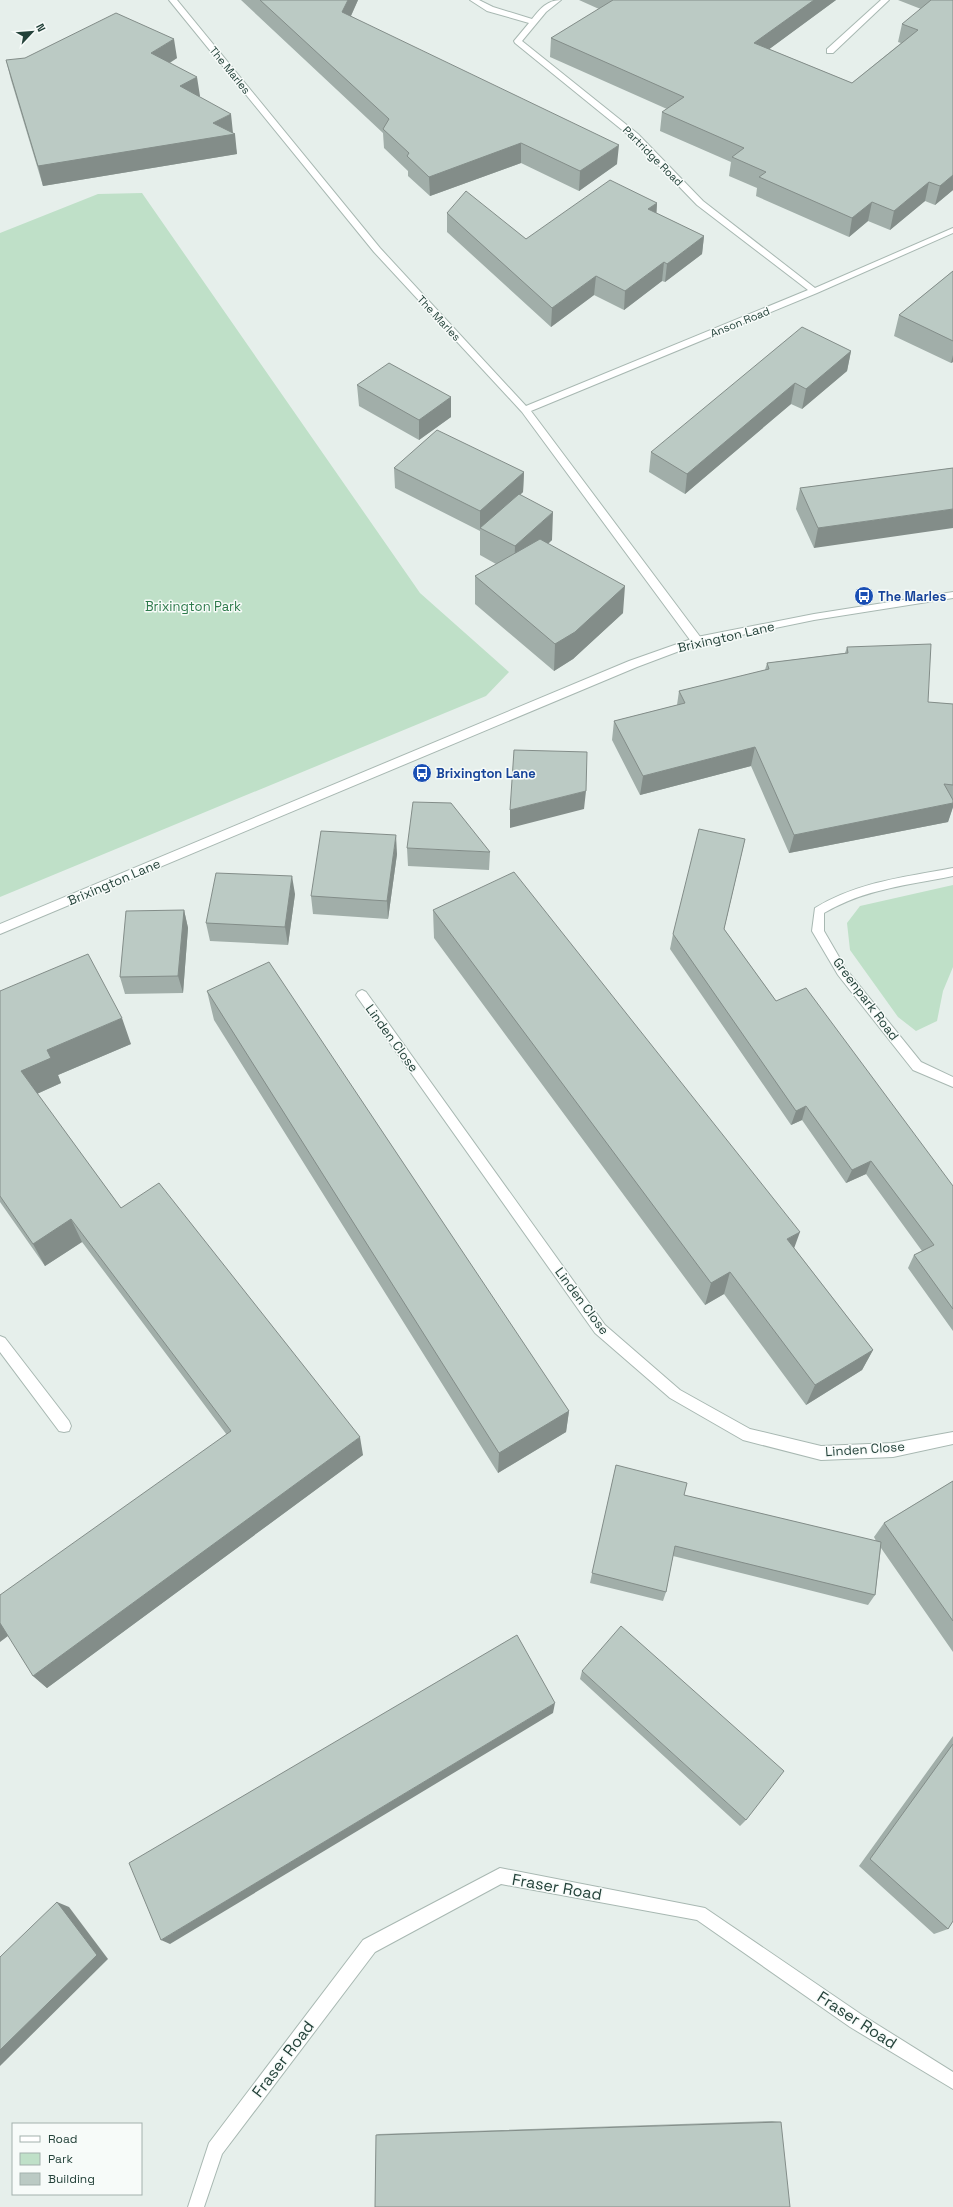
<svg xmlns="http://www.w3.org/2000/svg" width="953" height="2207" viewBox="0 0 953 2207" font-family="'Space Grotesk',sans-serif">
  <style>
    .green { fill: #bfe0c8 }
    .lines { fill: none; stroke-linecap: round; stroke-linejoin: round }
    .minor-casing { stroke: #a8b8b2; stroke-width: 2 }
    .tertiary-casing { stroke: #a8b8b2; stroke-width: 2 }
    .minor { fill: #fff; fill-rule: evenodd }
    .tertiary { fill: #fff; fill-rule: evenodd }
    .wall { fill: #a1aea9 }
    .shaded-wall { fill: #838d89 }
    .building { fill: #bbcac4; stroke: #838d89 }
    .labels { text-anchor: middle; dominant-baseline: central; stroke-width: 3; stroke-linejoin: round; paint-order: stroke }
    .far-street-label { font-size: 11px; fill: #24423a; stroke: #f7fbf9 }
    .transit-label { font-size: 13px; font-weight: bold; fill: #164399; stroke: #f7fbf9; text-anchor: start }
    .park-label { font-size: 13px; fill: #2d7a4b; stroke: #f7fbf9 }
    .street-label { font-size: 13px; fill: #24423a; stroke: #f7fbf9 }
    .near-street-label { font-size: 16px; fill: #24423a; stroke: #f7fbf9 }
  </style>
  <rect width="100%" height="100%" fill="#e6efeb"/>
  <!-- green -->
  <path class="green" d="M142,193l278,400 89,79 -23,24 -486,201v-664l98,-39z
    M953,885v82l-10,24 -6,30 -21,10 -18,-14 -48,-67 -3,-27 13,-17z"/>
  <g class="lines">
    <defs>
      <path id="minor" d="M169,0h8l203,248 146,158 282,-116 -111,-85 -65,-67 -117,-95 -1,-2 15,-18 -42,-12 -17,-11h9l14,7 39,12c8,-10 15,-19 29,-19l-15,12 -24,29 116,93 65,67 112,87 138,-60v5l-136,60 -286,118 170,227v6h-8l-171,-232 -148,-160z
        M881,0h8l-56,53h-6v-4z
        M953,868v8c-44,9 -89,13 -129,37v18l22,38 75,93 32,15v10l-40,-17 -75,-95 -26,-44 3,-23c42,-26 90,-31 138,-40z
        M362,990l4,2 239,333 75,65 70,39 71,17 72,-3 60,-11v12l-60,13 -72,3 -78,-20 -73,-42 -75,-65 -237,-335 -2,-3 2,-3z
        M0,1336l5,2 64,83 2,5 -2,5 -5,1 -5,-1 -59,-79z
        M500,1868l205,40 157,107 91,57v17l-103,-62 -153,-107 -196,-36 -126,68 -153,202 -18,53h-16l21,-64 154,-203z"/>
      <path id="tertiary" d="M953,592v6l-139,22 -116,24 -61,23 -637,267v-10l629,-263 68,-24 117,-23z"/>
    </defs>
    <!-- minor casing -->
    <use href="#minor" class="minor-casing"/>
    <!-- tertiary casing -->
    <use href="#tertiary" class="tertiary-casing"/>
    <!-- minor -->
    <use href="#minor" class="minor"/>
    <!-- tertiary -->
    <use href="#tertiary" class="tertiary"/>
  </g>
  <!-- wall -->
  <path class="wall" d="M241,0h117l-7,16 266,148 -38,27 -58,-28 -91,33 -22,-20v-5l-24,-23 -1,-15z
    M579,0h257l-67,49 83,34 49,-40 -3,-1 4,-18 19,-15 -23,-9h55v190l-18,15 -10,-4 -35,29 -22,-9 -19,16 -93,-41 1,-8 -28,-12 2,-14 -71,-31 2,-19 5,-3 -117,-52 1,-19 48,-29z
    M177,58l-7,5 30,33 -1,1 34,36 4,21 -194,32 -32,-106 -5,-20z
    M657,203l-1,10 48,23 -2,18 -37,28 -3,-1 -38,29 -30,-15 -43,32 -104,-95v-19l79,26z
    M953,271v91l-2,1 -57,-27 5,-21z
    M851,351l-4,20 -45,38 -11,-5 -106,90 -36,-22 2,-20z
    M357,385l94,12v20l-32,23 -60,-34z
    M394,468l130,4 -1,20 -3,3 32,45 -4,4 75,69 -50,46 -19,12 -79,-67v-28l21,-12 -16,-9v-24l-85,-43z
    M953,468l-139,80 -18,-39 4,-21z
    M847,647l81,55 25,2v103l-5,15 -159,31 -38,-87 -111,29 -28,-55 2,-19 63,-16 2,-14 86,-21 2,-7 78,-10z
    M745,839l-21,90 52,72 177,185v145l-45,-63 6,-13 8,-4 -56,-77 -20,9 -44,-63 -11,5 -121,-176 3,-15z
    M407,848l83,4 -1,18 -81,-4z
    M397,854l-9,65 -75,-5 -2,-18z
    M295,894l-7,51 -78,-4 -4,-18z
    M184,910l4,18 -5,65 -58,1 -5,-17z
    M433,910l361,338 79,102 -11,20 -56,35 -82,-111 -19,11 -271,-367z
    M0,991l131,53 -73,31 3,8 -24,11 84,114 242,247 -316,233 -14,-12 194,-241 -145,-193 -37,24 -45,-64z
    M207,991l362,420 -3,21 -68,41 -284,-453z
    M616,1465l68,30 192,46 -2,-4 10,-14 69,-42v171l-72,-104 -6,47 -7,10 -195,-49 -7,36 -3,9 -73,-18z
    M582,1671l164,149 -6,6 -160,-147z
    M953,1736v185l-5,8 -14,5 -75,-68z
    M772,2121l9,1 -405,13 3,-1z"/>
  <!-- shaded-wall -->
  <path class="shaded-wall" d="M348,0h10l-14,31 -2,-19z
    M814,0h22l-84,62 2,-19z
    M174,39l3,19 -23,14 -3,-19z
    M197,77l3,19 -17,10 -3,-20z
    M231,114l2,19 2,1 2,20 -194,32 -5,-20 175,-43z
    M521,143v20l-91,33 -1,-19z
    M619,145l-2,19 -38,27 1,-20z
    M953,175v15l-18,15 5,-19z
    M929,182l-4,19 -35,29 4,-19z
    M872,202l-4,19 -19,16 3,-19z
    M657,203l-1,19 -8,-13z
    M704,236l-2,18 -37,28 2,-18z
    M664,262l-2,19 -38,29 1,-19z
    M596,276l-2,19 -43,32 1,-19z
    M851,351l-4,20 -45,38 4,-20z
    M953,355v7l-2,1z
    M795,383l-4,21 -106,90 2,-20z
    M451,397v20l-32,23v-20z
    M524,472l-1,20 -41,37 -2,-1v3v-20z
    M953,509v19l-139,20 4,-20z
    M553,512l-1,28 -38,34 1,-28z
    M625,586l-2,27 -50,46 -19,12 1,-27z
    M755,747l-4,19 -111,29 3,-19z
    M586,791l-2,18 -74,19v-18z
    M953,803v4l-5,15 -159,31 5,-18z
    M396,835l1,19 -9,65 -1,-18z
    M745,839l-4,16 -21,89 4,-15z
    M292,876l3,18 -7,51 -3,-18z
    M184,910l4,18 -5,65 -5,-17z
    M122,1018l9,26 -73,31 3,8 -29,13 -11,-25 26,-21z
    M806,1106l-4,14 -11,5 5,-14z
    M871,1161l-5,13 -20,9 6,-13z
    M71,1219l11,23 -37,24 -12,-22z
    M800,1232l-8,22 -5,-15z
    M730,1272l-6,22 -19,11 6,-22z
    M873,1350l-11,20 -56,35 9,-20z
    M569,1411l-3,21 -68,41 1,-20z
    M360,1437l3,18 -316,233 -14,-12z
    M0,1621l12,12 -12,9z
    M555,1703l-2,10 -383,231 -9,-4z
    M57,1902l12,5 39,52 -108,107v-16z"/>
  <!-- building -->
  <path class="building" d="M260,0h88l-6,12 277,133 -39,26 -59,-28 -92,34 -22,-21 2,-3 -26,-24 6,-10z
    M613,0h201l-60,43 98,40 66,-53 -16,-6 29,-24h22v175l-13,11 -11,-4 -35,29 -22,-9 -20,16 -93,-41 7,-5 -34,-15 12,-9 -82,-36 22,-15 -133,-59z
    M116,13l58,26 -23,14 46,24 -17,9 51,28 -18,9 22,11 -197,32 -32,-106 19,-2z
    M610,180l47,23 -9,6 56,27 -37,28 -3,-2 -39,29 -29,-15 -44,32 -105,-95 19,-22 60,48z
    M953,271v70l-54,-26z
    M802,327l49,24 -45,38 -11,-6 -108,91 -36,-22z
    M389,363l62,34 -32,23 -62,-35z
    M437,430l87,42 -44,39 -86,-43z
    M953,468v41l-135,19 -18,-40z
    M519,494l34,18 -38,34 -35,-18z
    M540,539l85,47 -50,46 -20,12 -80,-68z
    M931,644l-3,58 25,2v81l-9,-1 9,16v3l-159,32 -39,-88 -112,29 -29,-55 71,-18 -6,-12 90,-22 -2,-6 81,-10 -1,-6z
    M514,750l73,2 -1,39 -76,19z
    M413,802l38,1 39,49 -83,-4z
    M699,829l46,10 -21,90 52,72 30,-13 147,198v123l-39,-54 20,-10 -63,-84 -19,9 -46,-64 -10,5 -123,-177z
    M321,831l75,4 -9,66 -76,-5z
    M514,872l286,360 -13,7 86,111 -58,35 -85,-113 -19,11 -278,-373z
    M216,873l76,3 -7,51 -79,-4z
    M184,910l-6,66 -58,1 6,-66z
    M88,954l34,64 -75,32 4,8 -30,13 100,137 38,-25 201,254 -327,239 -33,-53v-28l231,-164 -160,-212 -38,25 -33,-48v-205z
    M269,962l300,449 -70,42 -292,-462z
    M616,1465l71,18 -3,12 197,47 -6,53 -200,-49 -9,46 -74,-19z
    M953,1481v140l-69,-98z
    M621,1626l163,145 -38,49 -164,-149z
    M517,1635l38,68 -394,237 -32,-77z
    M953,1744v177l-5,8 -78,-70z
    M57,1902l40,53 -97,95v-93z
    M781,2122l9,85h-415l1,-72z"/>
  <!-- icons -->
  <defs>
    <symbol id="bus-disc" viewBox="-11 -11 22 22"><circle r="9.5" fill="#1a4fb4" stroke="#f7fbf9"/><path d="M-5-6H5V4H4V6H2V4H-2V6H-4V4H-5ZM-3.5-4V0h7V-4ZM-3.5 1.2v1.5H-2V1.2ZM2 1.2v1.5H3.5V1.2Z" fill="#fff"/></symbol>
  </defs>
  <g fill-rule="evenodd">
    <use href="#bus-disc" x="853" y="585" width="22" height="22"/>
    <use href="#bus-disc" x="411" y="762" width="22" height="22"/>
  </g>
  <g class="labels">
    <!-- far-street labels -->
    <g class="far-street-label">
      <text transform="translate(230 70) rotate(51)">The Marles</text>
      <text transform="translate(653 156) rotate(45)">Partridge Road</text>
      <text transform="translate(439 318) rotate(47)">The Marles</text>
      <text transform="translate(740 322) rotate(-22)">Anson Road</text>
    </g>
    <!-- transit labels -->
    <g class="transit-label">
      <text x="878" y="596">The Marles</text>
      <text x="436" y="773">Brixington Lane</text>
    </g>
    <!-- park labels -->
    <g class="park-label">
      <text x="193" y="606">Brixington Park</text>
    </g>
    <!-- street labels -->
    <g class="street-label">
      <text transform="translate(726 637) rotate(-13)">Brixington Lane</text>
      <text transform="translate(114 882) rotate(-23)">Brixington Lane</text>
      <text transform="translate(866 999) rotate(53)">Greenpark Road</text>
      <text transform="translate(392 1038) rotate(54)">Linden Close</text>
      <text transform="translate(582 1301) rotate(53)">Linden Close</text>
      <text transform="translate(865 1449) rotate(-4)">Linden Close</text>
    </g>
    <!-- near-street labels -->
    <g class="near-street-label">
      <text transform="translate(557 1887) rotate(10)">Fraser Road</text>
      <text transform="translate(857 2020) rotate(33)">Fraser Road</text>
      <text transform="translate(283 2059) rotate(-53)">Fraser Road</text>
    </g>
  </g>
  <!-- legend -->
  <rect x="12" y="2123" width="130" height="72" fill="#f7fbf9" stroke="#a3b1ad"/>
  <rect x="20" y="2136" width="20" height="6" fill="#ffffff" stroke="#a3b1ad"/>
  <text x="48" y="2143" font-size="12" fill="#24423a">Road</text>
  <rect x="20" y="2153" width="20" height="12" fill="#bfe0c8" stroke="#a3b1ad"/>
  <text x="48" y="2163" font-size="12" fill="#24423a">Park</text>
  <rect x="20" y="2173" width="20" height="12" fill="#bbcac4" stroke="#a3b1ad"/>
  <text x="48" y="2183" font-size="12" fill="#24423a">Building</text>
  <!-- north arrow -->
  <g transform="translate(32 32) rotate(64)" stroke="#f7fbf9" stroke-width="3" paint-order="stroke">
  <path d="M0-3L7 15L0 10L-7 15Z" fill="#24423a"/>
  <text y="-6" font-size="11" font-weight="bold" text-anchor="middle" fill="#24423a">N</text>
  </g>
</svg>
